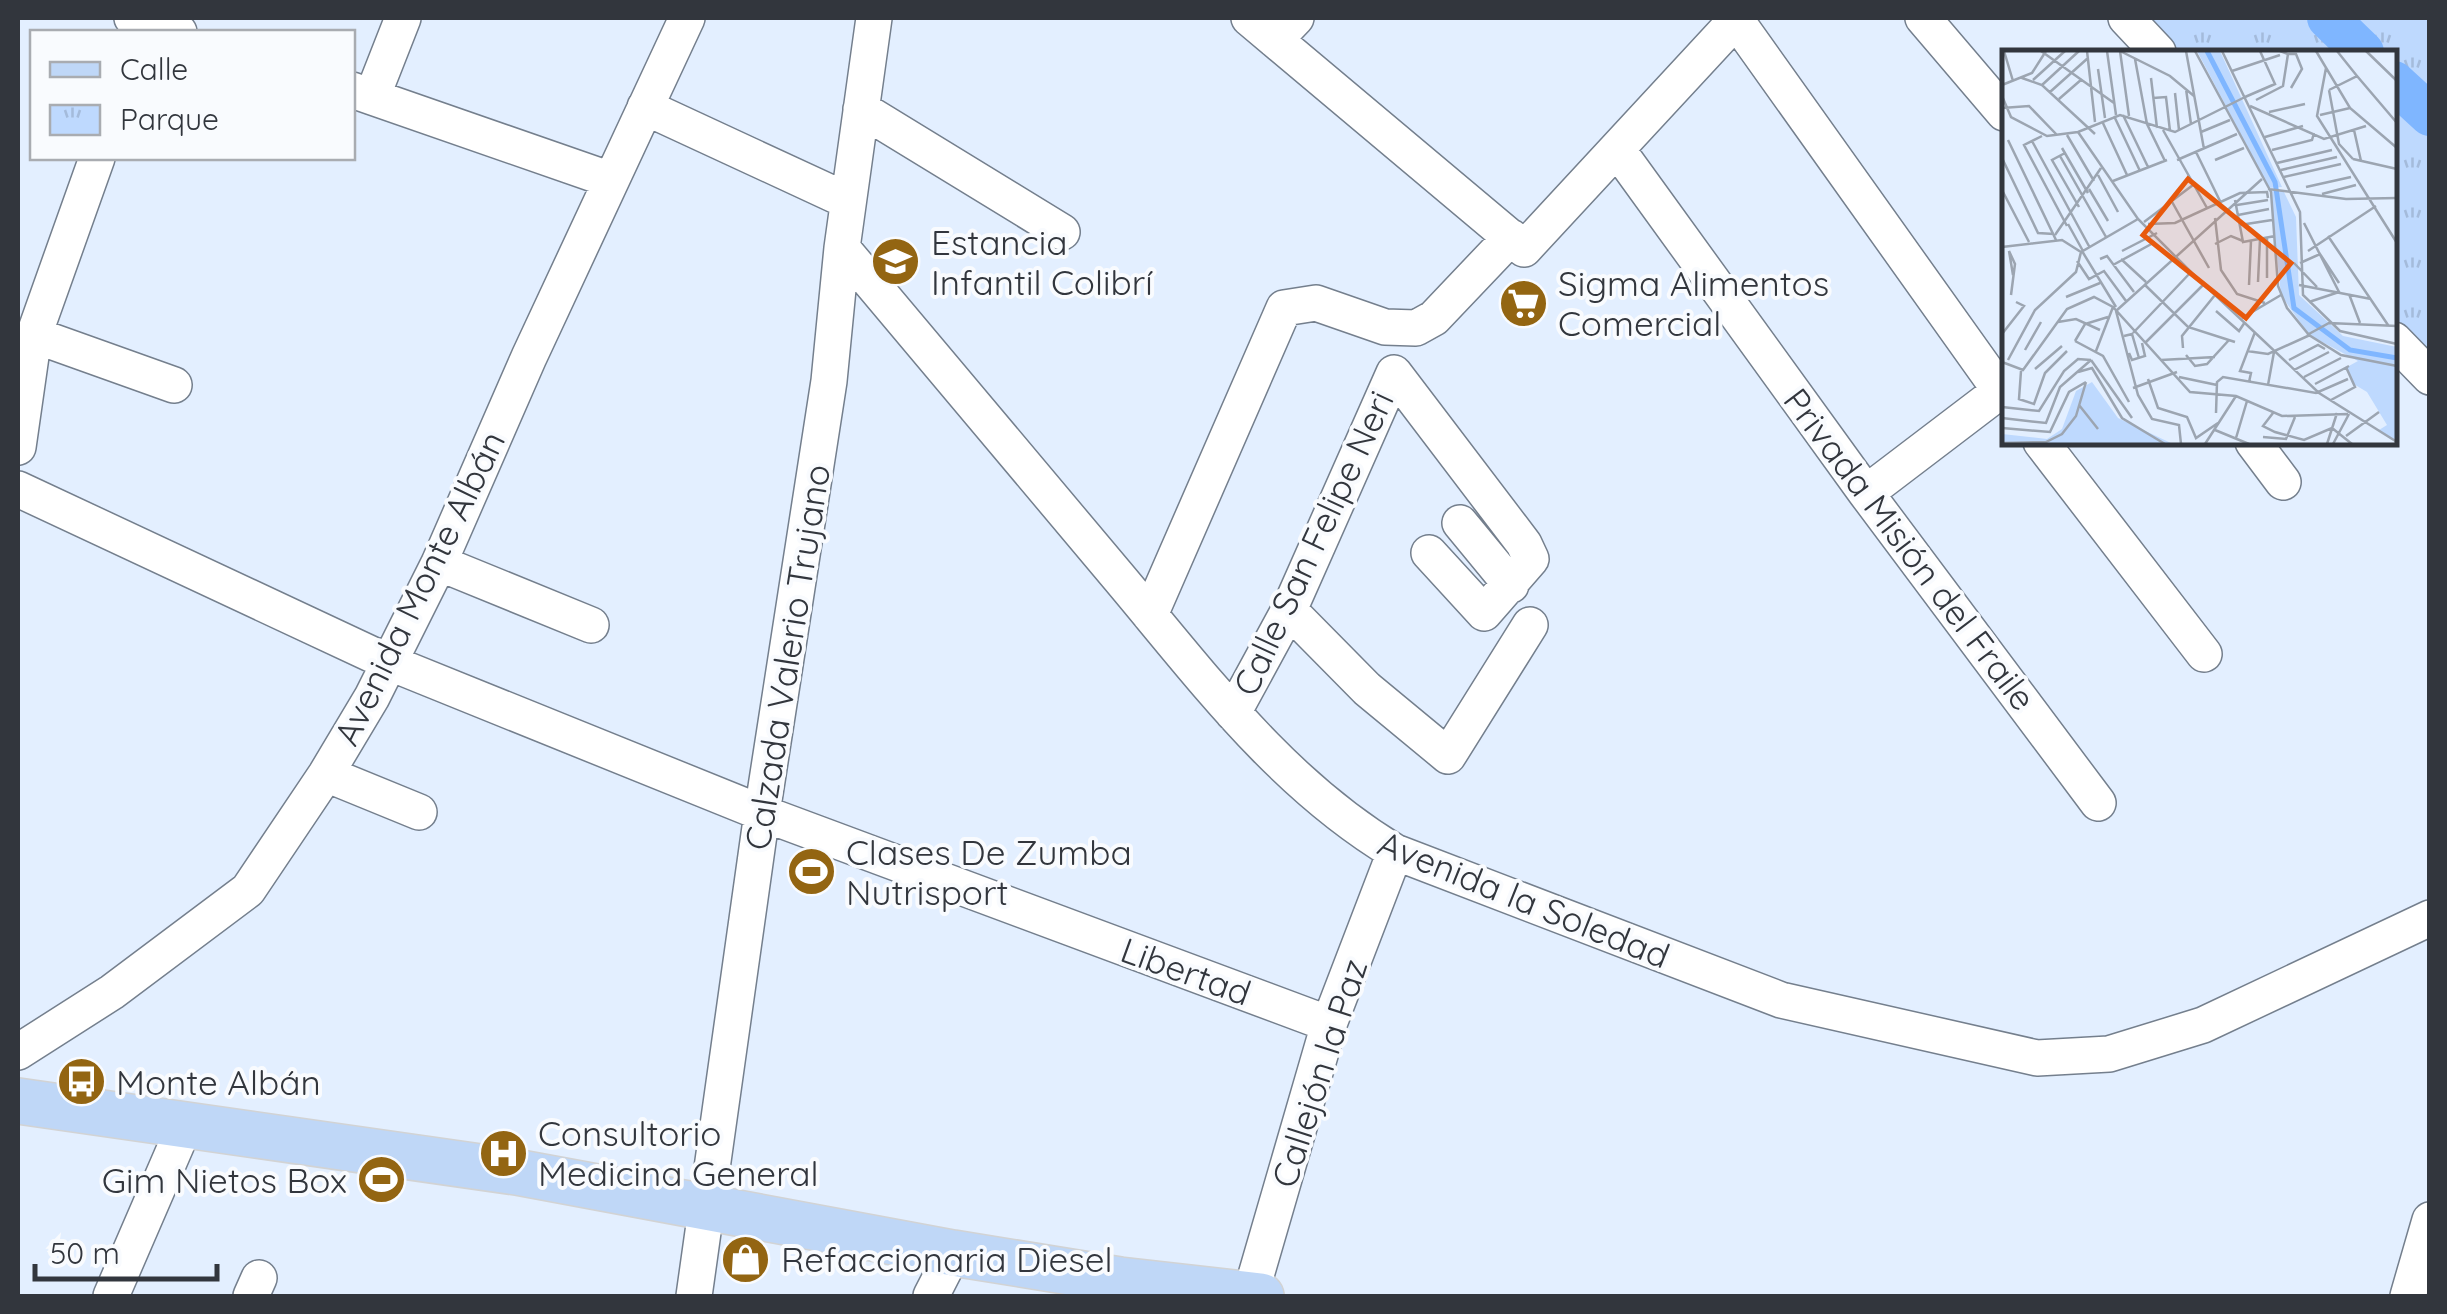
<svg xmlns="http://www.w3.org/2000/svg" width="2447" height="1314" viewBox="0 0 2447 1314" font-family="Quicksand,sans-serif">
  <style>
    .park { fill: url(#park-tufts) }
    .lines { fill: none; stroke-linecap: round; stroke-linejoin: round }
    .river { stroke: #7fb6ff; stroke-width: 42 }
    .minor-casing { stroke: #747f8d; stroke-width: 38 }
    .major-casing { stroke: #d2d3d4; stroke-width: 48 }
    .minor { stroke: #fff; stroke-width: 35 }
    .major { stroke: #bfd7f7; stroke-width: 45 }
    .labels { text-anchor: middle; dominant-baseline: central; stroke-width: 8; stroke-linejoin: round; paint-order: stroke }
    .poi-label { font-size: 35px; fill: #32363d; stroke: #f9fbfe; text-anchor: start }
    .street-label { font-size: 35px; fill: #32363d; stroke: #f9fbfe }
    .inset-river { fill: none; stroke: #7fb6ff; stroke-width: 5 }
    .inset-road { fill: none; stroke: #9ca5b1; stroke-width: 2.5 }
    .view { fill: #e8590c; fill-opacity: 0.15; stroke: #e8590c; stroke-width: 5 }
    .inset-edge { fill: none; stroke: #32363d; stroke-width: 5 }
  </style>
  <defs>
    <pattern id="park-tufts" width="24" height="20" patternUnits="userSpaceOnUse" patternTransform="scale(2.5)"><rect width="24" height="20" fill="#bed9fe"/><path d="M3 7l-1-3M5 7V3M7 7l1-3M15 17l-1-3M17 17v-4M19 17l1-3" fill="none" stroke="#a4bbdb"/></pattern>
  </defs>
  <rect width="100%" height="100%" fill="#e3efff"/>
  <!-- park -->
  <path class="park" d="M2122,18h307v358l-34,-42 -1,-282h-236z"/>
  <g class="lines">
    <!-- river -->
    <path class="river" d="M2328,18l35,34
      M2394,82l36,33"/>
    <defs>
      <path id="minor" d="M132,18l47,14
        M1249,18l275,231 214,-231
        M1923,18l81,95
        M2126,18l32,34
        M1736,20l268,376
        M1275,40l21,-22
        M352,90l259,90
        M372,97l31,-79
        M645,107l203,94
        M861,109l201,123
        M1617,149l249,344 232,310
        M842,248c91,109 183,217 274,326 86,102 164,209 279,278l386,148 256,58 72,-4 94,-29 227,-107
        M34,335l140,50
        M2394,340l36,37
        M2041,442l163,212
        M2253,442l30,40
        M18,447l16,-112 63,-177
        M18,489l370,173 374,151 567,211
        M1866,493l138,-105
        M1460,523l51,62
        M439,563l152,62
        M1289,610l78,79 81,67 82,-131
        M1150,615l134,-307 32,-5 69,24 31,1 18,-10 77,-81
        M1233,713l56,-103 105,-237 130,171 7,15 -47,54 -55,-60
        M326,774l93,38
        M18,1052l94,-60 136,-102 78,-116 46,-77 67,-134 90,-206 158,-339
        M111,1296l74,-171
        M251,1296l8,-18
        M694,1296l68,-483 67,-432 13,-133 32,-230
        M931,1296l22,-43
        M1250,1296l79,-272 66,-172
        M2408,1296l22,-76"/>
      <path id="major" d="M18,1101l498,71 437,81 167,27 141,16"/>
    </defs>
    <!-- minor casing -->
    <use href="#minor" class="minor-casing"/>
    <!-- major casing -->
    <use href="#major" class="major-casing"/>
    <!-- minor -->
    <use href="#minor" class="minor"/>
    <!-- major -->
    <use href="#major" class="major"/>
  </g>
  <!-- icons -->
  <defs>
    <symbol id="school-disc" viewBox="-11 -11 22 22"><circle r="9.5" fill="#936512" stroke="#f9fbfe"/><path d="M0-5L7-2L0 1L-7-2ZM-4 1L0 2.5L4 1V4Q0 6-4 4Z" fill="#fff"/></symbol>
    <symbol id="supermarket-disc" viewBox="-11 -11 22 22"><circle r="9.5" fill="#936512" stroke="#f9fbfe"/><path d="M-6-5.5h2.5l.6 2H6L4.5 2H-2.5L-4.4-4H-6ZM-1.5 3.2a1.3 1.3 0 1 0 .1 0ZM3 3.2a1.3 1.3 0 1 0 .1 0Z" fill="#fff"/></symbol>
    <symbol id="stadium-disc" viewBox="-11 -11 22 22"><circle r="9.5" fill="#936512" stroke="#f9fbfe"/><path d="M0-5a6.5 5 0 1 0 0 10a6.5 5 0 1 0 0-10ZM-3.5-1.8h7v3.6h-7Z" fill="#fff"/></symbol>
    <symbol id="bus-disc" viewBox="-11 -11 22 22"><circle r="9.5" fill="#936512" stroke="#f9fbfe"/><path d="M-5-6H5V4H4V6H2V4H-2V6H-4V4H-5ZM-3.5-4V0h7V-4ZM-3.5 1.2v1.5H-2V1.2ZM2 1.2v1.5H3.5V1.2Z" fill="#fff"/></symbol>
    <symbol id="hospital-disc" viewBox="-11 -11 22 22"><circle r="9.5" fill="#936512" stroke="#f9fbfe"/><path d="M-5-5h3v3.5h4V-5h3V5h-3V1.5h-4V5h-3Z" fill="#fff"/></symbol>
    <symbol id="shop-disc" viewBox="-11 -11 22 22"><circle r="9.5" fill="#936512" stroke="#f9fbfe"/><path d="M-5-2.5h2.3a2.7 3.5 0 0 1 5.4 0H5L5.5 6h-11ZM-1.5-2.5h3a1.5 2.3 0 0 0-3 0Z" fill="#fff"/></symbol>
  </defs>
  <g fill-rule="evenodd">
    <use href="#school-disc" x="868" y="234" width="55" height="55"/>
    <use href="#supermarket-disc" x="1496" y="276" width="55" height="55"/>
    <use href="#stadium-disc" x="784" y="844" width="55" height="55"/>
    <use href="#bus-disc" x="54" y="1054" width="55" height="55"/>
    <use href="#hospital-disc" x="476" y="1126" width="55" height="55"/>
    <use href="#stadium-disc" x="354" y="1152" width="55" height="55"/>
    <use href="#shop-disc" x="718" y="1232" width="55" height="55"/>
  </g>
  <g class="labels">
    <!-- poi labels -->
    <g class="poi-label">
      <text x="931" y="242">Estancia<tspan x="931" dy="40">Infantil Colibrí</tspan></text>
      <text x="1558" y="283">Sigma Alimentos<tspan x="1558" dy="40">Comercial</tspan></text>
      <text x="846" y="852">Clases De Zumba<tspan x="846" dy="40">Nutrisport</tspan></text>
      <text x="116" y="1082">Monte Albán</text>
      <text x="538" y="1133">Consultorio<tspan x="538" dy="40">Medicina General</tspan></text>
      <text x="347" y="1180" text-anchor="end">Gim Nietos Box</text>
      <text x="781" y="1259">Refaccionaria Diesel</text>
    </g>
    <!-- street labels -->
    <g class="street-label">
      <text transform="translate(1313 543) rotate(-65)">Calle San Felipe Neri</text>
      <text transform="translate(1910 549) rotate(53)">Privada Misión del Fraile</text>
      <text transform="translate(419 588) rotate(-64)">Avenida Monte Albán</text>
      <text transform="translate(787 657) rotate(-81)">Calzada Valerio Trujano</text>
      <text transform="translate(1524 899) rotate(22)">Avenida la Soledad</text>
      <text transform="translate(1186 971) rotate(20)">Libertad</text>
      <text transform="translate(1319 1073) rotate(-72)">Callejón la Paz</text>
    </g>
  </g>
  <!-- overview -->
  <g transform="translate(2002 50)">
    <rect width="395" height="395" fill="#e3efff"/>
    <path d="M195,1h23l62,136 -13,1zM281,140l13,27 3,78 44,41 54,11v94l-18,-11 8,-5 -20,-33 -15,-9 -5,-16 11,-6 -49,-26 -28,-40 -11,-104zM90,332l26,36 55,26h-171v-10l45,5 15,-10 14,-38z" fill="#bed9fe"/>
    <path class="inset-river" d="M205,1l68,131 19,126 56,42 47,8"/>
    <path class="inset-road" d="M2,1l9,30M39,1l73,52M85,1l8,71M105,1l9,64M118,1l50,25 24,20M118,1l9,65M184,1l18,98M193,1l76,141 7,94 9,22 22,27 32,20 56,11M220,1l78,161 3,83 37,36 57,13M314,1l34,57 47,40M364,1l31,30M286,4h8l6,15 -11,19M133,9l12,65 18,37M324,18l-9,48 80,127M96,19l7,49M230,21l48,-16M355,26l40,47M20,28l20,7 53,49M149,28l6,50M31,30l32,-29M0,35l30,-12 14,-22M40,35l37,-34M184,39l5,35M327,40l10,54 14,15M327,40l28,-14 -20,-25M48,42l38,-34M173,43l4,37M0,46l9,21 36,19 31,-4 42,-17 55,17 70,-35M243,47l30,-13 -15,-33M151,48l13,-1 4,34M57,49l23,-20M254,50l27,-14 5,-32 -8,-3M248,56l74,33 42,-13M0,58l27,-2 28,29M267,62l36,-8M121,65l25,52M318,65l30,-7M112,66l26,55M100,71l25,54M161,80l44,78M352,80l7,31M76,82l60,87 58,58 123,116 78,49M199,82l29,-12M65,85l27,46M40,86l-18,9 43,81M263,87l38,-11M6,90l48,100M30,91l58,107M60,98l26,45M270,100l40,-10 2,-7M194,102l24,49M63,103l-13,7 27,47M58,106l46,81M0,108l36,75 16,1M351,109l44,10M175,110l60,-26M213,110l29,-12M275,113l55,-13M279,120l56,-13M96,125l20,37M282,127l57,-13M111,131l54,-21M304,137l45,-10M87,139l19,32M266,139l78,10 51,-1M0,140l27,52M320,144l34,-9M169,150l38,68M233,150l8,42 32,-6M235,155l31,-5M236,165l31,-6M213,168l6,52 16,24 28,9M142,172l49,-37M302,173l35,69 -30,10M66,174l15,27M146,174l27,-1 65,-30 27,-1 1,6M238,175l32,-5M53,185l46,-67M326,186l60,89M265,188v40M213,194l16,-8 12,5M0,197l60,-7 19,12 57,-33M80,201l34,56M120,201l35,-18M306,201l68,-45M98,209l7,-3 27,36M119,209l25,23M75,211l12,18 15,-8 22,30M292,213l23,24M298,213l20,-9 19,29M111,215l42,-23M256,232l2,-43M142,234l44,43 47,15M247,235l2,-44M297,235l72,14M347,244l11,29M9,245l4,-31 -6,-13 4,24M64,247l34,-14M114,261l146,-132M114,261l22,84 14,24 27,6 2,19M214,261l23,20 6,-9M240,268l39,-23M56,272l18,-3 24,11M131,283l58,-61M0,284l22,-28 -8,-4M305,285l22,-12 68,3M122,286l8,-2 7,24M73,291l28,15 26,46M73,291l10,-17 23,-7M143,293l59,-59M181,298l-1,-12 33,-41M23,300l16,-28M94,301l17,-44M245,301l21,3 42,-19M127,303l3,7 13,-4 -3,-13M184,305l9,11 12,-2 22,-24M6,310l27,-50 41,-38 5,-20M89,310l41,58M159,310l54,-3M287,310l29,-15 7,4M0,312l21,8 44,-61 27,-12 19,10 77,85 46,4 46,20 66,-2M33,319l27,-23M292,320l35,-18M19,321l-2,28 15,5 11,-31 22,-22M76,322l14,-4 30,50 43,26M177,327l38,8M302,327l37,-19M146,329l10,29 29,9 9,21 22,-15M247,332l2,-9 -11,-2 15,-39M313,334l34,-18M266,335l6,-33M131,338l44,-16M329,350l24,-13 -9,-20M77,355l19,24M0,357l37,4 25,-40 14,-12 13,1M214,363l1,-31 6,-5 93,16 32,-14M271,363l-10,13 12,6 29,8 28,-12 20,16M0,368l44,5 14,-36 31,-27M0,378l48,4 19,-40 17,-10M213,380l34,14M344,386l33,-24M261,387l23,2 9,-22M234,388l11,-37M0,393l44,-1 16,-8 14,-18 10,-34M203,394l31,-48M325,394l10,-31M331,394l16,-30"/>
    <path class="view" d="M186,129l103,84 -45,55 -103,-83z"/>
    <rect width="395" height="395" class="inset-edge"/>
  </g>
  <!-- border -->
  <rect width="2447" height="1314" fill="none" stroke="#32363d" stroke-width="40"/>
  <!-- legend -->
  <rect x="30" y="30" width="325" height="130" fill="#f9fbfe" stroke="#a9acb1" stroke-width="2.5"/>
  <rect x="50" y="62" width="50" height="15" fill="#bfd7f7" stroke="#a9acb1" stroke-width="2.5"/>
  <text x="120" y="80" font-size="30" fill="#32363d">Calle</text>
  <rect x="50" y="105" width="50" height="30" fill="url(#park-tufts)" stroke="#a9acb1" stroke-width="2.5"/>
  <text x="120" y="130" font-size="30" fill="#32363d">Parque</text>
  <!-- scale -->
  <path d="M35 1264v15h182v-15" fill="none" stroke="#32363d" stroke-width="5"/>
  <text x="50" y="1264" font-size="30" fill="#32363d" stroke="#f9fbfe" stroke-width="8" paint-order="stroke">50 m</text>
</svg>
